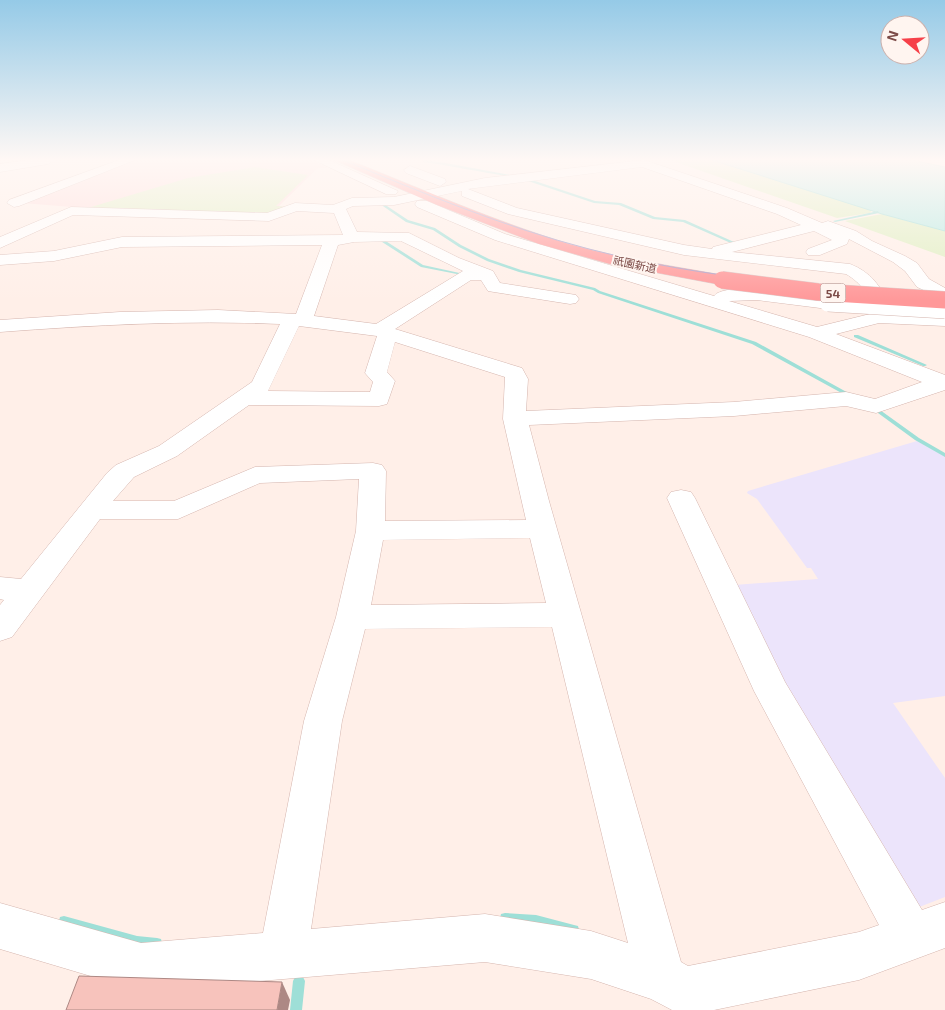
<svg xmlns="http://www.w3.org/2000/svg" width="945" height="1010" viewBox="0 0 945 1010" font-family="'Exo 2','Noto Sans JP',sans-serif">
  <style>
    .commercial { fill: #ffdcdb }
    .education { fill: #ece4fb }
    .green { fill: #e1efc3 }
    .water { fill: #b9ebe5; stroke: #9edfd7 }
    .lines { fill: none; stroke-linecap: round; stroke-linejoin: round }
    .stream { fill: #9edfd7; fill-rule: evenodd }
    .minor-casing { stroke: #d5b5ae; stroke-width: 1 }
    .highway-casing { stroke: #dbcdcc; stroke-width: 1 }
    .minor { fill: #fff; fill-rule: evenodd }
    .highway { fill: #ff9899; fill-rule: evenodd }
    .tram { stroke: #aea3cb; stroke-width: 1 }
    .minor-bridge-casing { stroke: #d5b5ae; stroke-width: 18; stroke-linecap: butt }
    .highway-bridge-casing { stroke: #dbcdcc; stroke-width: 18; stroke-linecap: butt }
    .minor-bridge { stroke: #fff; stroke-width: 17 }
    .highway-bridge { stroke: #ff9899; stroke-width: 17 }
    .shaded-wall { fill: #ad8884 }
    .building { fill: #f7c3bc; stroke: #ad8884 }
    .labels { text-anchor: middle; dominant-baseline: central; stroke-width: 4; stroke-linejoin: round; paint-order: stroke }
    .far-street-label { font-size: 11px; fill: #7d4c48; stroke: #fff5f0 }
    .shield { fill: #fff5f0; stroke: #a47f7a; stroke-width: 1 }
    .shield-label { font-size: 12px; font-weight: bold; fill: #7d4c48 }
  </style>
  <rect width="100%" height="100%" fill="#ffefe8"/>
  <!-- commercial -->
  <path class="commercial" d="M131,160h179l18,8h-10l-39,38 11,1 -22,9 -196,-9 -50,-4z"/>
  <!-- education -->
  <path class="education" d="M917,441l28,15v240l-52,7 52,75v119l-36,14 -108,-184 -67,-142 84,-6 -7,-11h-4l-50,-69 -10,-6 1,-2z"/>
  <!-- green -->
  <path class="green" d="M670,160h42l160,50 -2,3 -33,5z
    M255,167l53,8 -32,31 13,1 -21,9 -187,-6 107,-32z
    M882,214l63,17v26l-100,-36z"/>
  <!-- water -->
  <path class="water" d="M712,160h200l33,7v64l-63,-17z"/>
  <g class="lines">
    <!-- stream -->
    <path class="stream" d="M424,160l22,3 69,13 -1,1c-31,-4 -60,-11 -91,-15z
      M526,178l69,23 26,2 34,14 30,3 49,22 5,-1 2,1 -8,2 -50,-22 -30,-3 -34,-14 -25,-2 -69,-23z
      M381,202l27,18 27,8 26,17 28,14 32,11 74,18 5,3 156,51 96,53 -3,2 -2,-1 -95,-52 -154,-51 -5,-3 -74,-18 -32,-11 -28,-14 -26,-17 -27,-8 -26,-18z
      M878,211l1,2 -44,9 -2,-1z
      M379,238h2l42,27 41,9 -2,1 -41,-8 -42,-27z
      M854,335h4l69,30 -2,1h-2l-69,-29z
      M880,410l39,28 26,15v4l-30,-17 -37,-27 -1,-1z
      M505,913l31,2 38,10 4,1 1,4 -1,4 -4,1 -38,-10 -31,-2 -4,-1 -1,-4 1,-4z
      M64,916l73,20 20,2 4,1 1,4 -1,4c-14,6 -79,-16 -97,-21l-4,-1 -1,-4 1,-4z
      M299,975l4,2 2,4 -3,29h-12l3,-29 2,-4z"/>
    <defs>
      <path id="minor" d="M29,160h25l-6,4 -48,8v-8z
        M119,160h16l-116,46 -5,1 -7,-4 2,-3z
        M314,160h15l69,31 -2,3h-10z
        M644,160l143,48 35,15 6,-2 28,10 16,10 33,15 12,7 12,16 16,9v12l-28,-13 -12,-16 -12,-9 -44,-23 -2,5 -27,11h-12l-2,-3 2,-3 24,-9 -18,-9 -82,21 118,12c21,8 30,22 40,41l-1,7 56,2v12l-66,-3 -43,11 109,41v15l-69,23 -30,-7 -112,10 -205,9 20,76 132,461 7,4 171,-34 20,-7 -125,-234 -87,-193 4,-6 10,-2 10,2 4,6 90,184 137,228 23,-8v46l-86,32 -145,30h-42l-21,-11 -60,-20 -106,-17 -344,29 -141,-42v-46l141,40 122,-10 41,-212 32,-104 20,-86 3,-52 -99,4 -82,36h-78l-88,118 -12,4v-36l4,-5 -4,-1v-22l21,2 86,-106 9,-8 43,-19 93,-64 28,-58c-94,-4 -186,1 -280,8v-12l120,-8 98,-2 78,4 26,-69 -200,2 -68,14 -54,4v-10l54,-4 68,-14 221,-2 -9,-22 -37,-2 -28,10 -196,-6 -73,33v-11l71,-30 196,6 28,-10 38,2 19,-7 42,-1 91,-19zM642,167l135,47 24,11 -88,22 -1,2 -28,-4 -167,-37 -49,-19zM462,191v5l46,18 176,41 162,19c14,8 27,23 24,40l-53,13 -88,-26 28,-1 71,9 6,-2 3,-4 -3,-4c-19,-5 -108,-19 -120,-3l-209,-62 -78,-33h-10l-2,3 2,3 78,33 314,97 113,45 -47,17 -29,-7 -112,10 -208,9 2,-32 -6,-11 -127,-39 76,-49h10l7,11 6,1 76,12 6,-1 3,-4 -3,-4 -76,-12 -7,-12 -34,-13 -50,-25 -52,-1 -11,-23 7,-3 41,-1zM401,241l62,30 -87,53 -62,-8 24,-71 16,-3zM299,326l78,10 -12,37 8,9 -3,10 -102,-1zM395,342l110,35 -2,42 23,101 -141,1 1,-50 -4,-6 -9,-2 -118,4 -81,34h-61l21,-24 43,-21 72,-51 130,1 8,-2 8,-23 -8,-9zM530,538l16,65 -175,2 12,-65zM552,627l76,316 -37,-12 -106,-17 -174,15 31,-208 23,-92z
        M410,166l35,13 1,3 -6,4 -34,-13 -2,-3z"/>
      <path id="highway" d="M334,160h15c73,29 145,61 220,84 50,14 102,22 153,31l6,1 3,4 -3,4 -6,1 -112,-21 -71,-20 -102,-39z"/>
    </defs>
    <!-- minor casing -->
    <use href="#minor" class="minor-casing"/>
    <!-- highway casing -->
    <use href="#highway" class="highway-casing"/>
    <!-- minor -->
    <use href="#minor" class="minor"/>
    <!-- highway -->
    <use href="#highway" class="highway"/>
    <!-- tram -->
    <path class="tram" d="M343,160c80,33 161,67 246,89 116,30 236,39 356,45"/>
    <defs>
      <path id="minor-bridge" d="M828,303l117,7"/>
      <path id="highway-bridge" d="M722,280l96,12 127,8"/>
    </defs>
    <!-- minor-bridge casing -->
    <use href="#minor-bridge" class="minor-bridge-casing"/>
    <!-- highway-bridge casing -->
    <use href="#highway-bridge" class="highway-bridge-casing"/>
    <!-- minor-bridge -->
    <use href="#minor-bridge" class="minor-bridge"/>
    <!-- highway-bridge -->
    <use href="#highway-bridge" class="highway-bridge"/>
  </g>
  <!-- shaded-wall -->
  <path class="shaded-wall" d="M282,982l8,18 -2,10h-11z"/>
  <!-- building -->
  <path class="building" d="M79,976l203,6 -5,28h-211z"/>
  <!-- sky -->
  <linearGradient id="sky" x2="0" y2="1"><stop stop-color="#95cae7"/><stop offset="0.53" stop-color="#fff8f5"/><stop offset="1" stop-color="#fff8f5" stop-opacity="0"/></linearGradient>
  <rect width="945" height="301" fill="url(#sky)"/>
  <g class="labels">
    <!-- far-street labels -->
    <g class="far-street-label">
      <text transform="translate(635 264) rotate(12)">祇園新道</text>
    </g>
    <!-- shield labels -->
    <rect class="shield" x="820.5" y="283.5" width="25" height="19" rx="4"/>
    <g class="shield-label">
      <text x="833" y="293">54</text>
    </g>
  </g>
  <!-- north arrow -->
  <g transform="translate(905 40) rotate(288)"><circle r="24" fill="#fff5f0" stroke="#cbb1ad"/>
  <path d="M0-4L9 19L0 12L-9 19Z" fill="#f64049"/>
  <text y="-8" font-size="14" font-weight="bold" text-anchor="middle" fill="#7d4c48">N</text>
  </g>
</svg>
